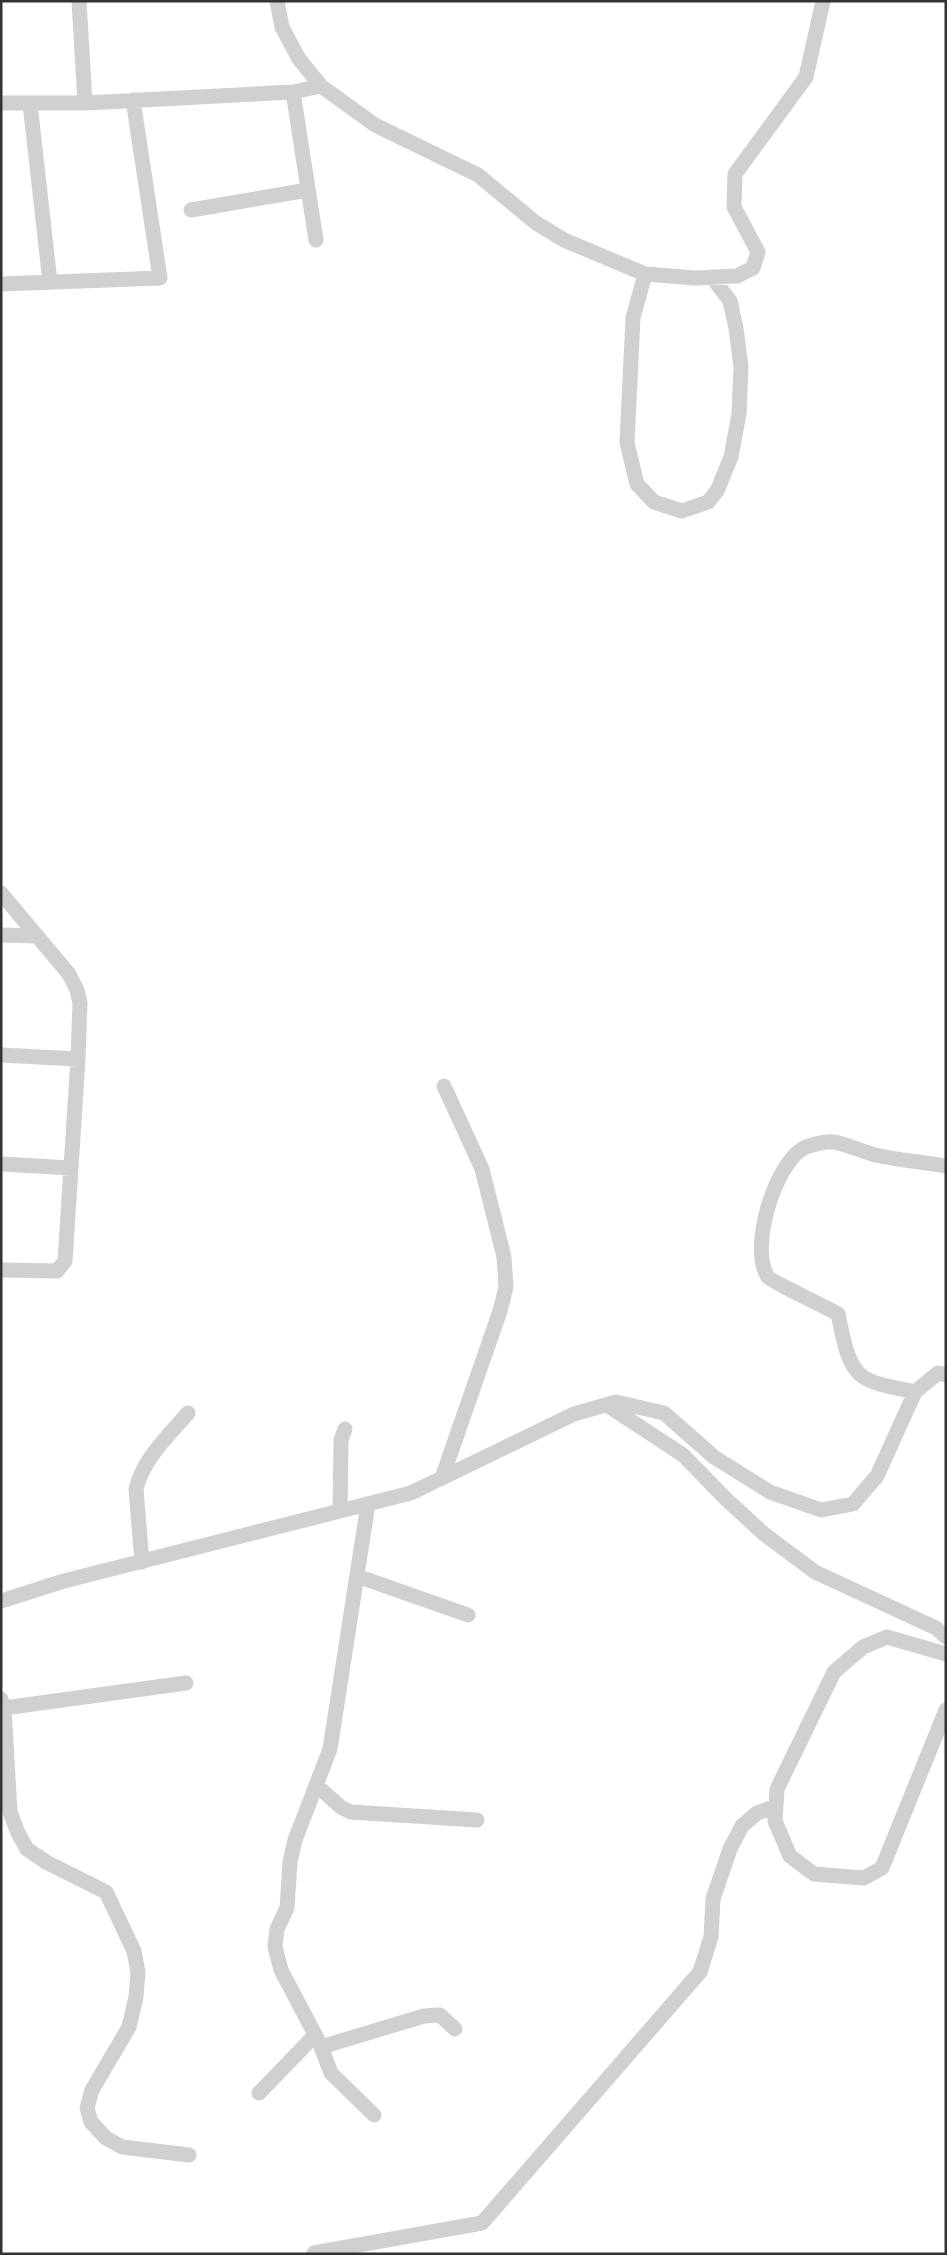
<svg xmlns="http://www.w3.org/2000/svg" width="947" height="2255" viewBox="0 0 947 2255" font-family="'Titillium Web',sans-serif">
  <style>
    .lines { fill: none; stroke-linecap: round; stroke-linejoin: round }
    .minor { stroke: #d0d0d0; stroke-width: 15 }
  </style>
  <rect width="100%" height="100%" fill="#fff"/>
  <g class="lines">
    <!-- minor -->
    <path class="minor" d="M79,1l6,102
      M277,1l5,26 17,32 22,27 54,39 103,50 58,48 28,17 81,34 50,4 42,-2 16,-8 5,-16 -24,-45 1,-33 71,-97 17,-76
      M293,92l23,148
      M1,103h84l208,-11 28,-6
      M30,104l20,178
      M191,210l117,-20
      M645,274l-12,44 -6,125 10,41 17,18 28,9 26,-9 9,-11 14,-34 8,-43 2,-47 -5,-39 -6,-27 -18,-24
      M1,284l159,-6 -27,-178
      M1,893l68,81 8,16 3,13 -2,56 -13,202 -8,10 -56,-1
      M1,935l36,1
      M1,1055l77,4
      M1,1164l70,4
      M915,1392c-16,-4 -39,-6 -53,-16 -16,-12 -20,-44 -24,-62 -12,-7 -66,-32 -70,-37 -19,-28 6,-110 34,-128 6,-4 18,-6 25,-7 11,-2 36,10 48,13 23,5 47,7 71,11
      M607,1405l76,50 43,44 38,35 51,38 121,56 10,9
      M442,1478l58,-167 6,-24 -2,-30 -22,-88 -38,-83
      M368,1504l-38,245 -35,91 -5,22 -3,46 -10,21 -2,18 6,23 39,74 11,29 43,42
      M340,1511l1,-71 4,-11
      M142,1562l-6,-73c7,-30 33,-54 52,-76
      M357,1576l111,39
      M1,1601l63,-20 347,-88 163,-79 42,-12 48,11 50,44 56,35 51,18 32,-6 24,-28 38,-84 23,-19 8,2
      M946,1654l-59,-17 -24,10 -29,25 -57,117 -2,32 15,35 24,18 50,4 18,-10 64,-158
      M1,1699l3,9 6,104 8,21 9,16 19,13 60,30 28,59 4,21 -2,25 -7,30 -37,63 -5,18 4,14 15,16 16,9 67,8
      M4,1708l182,-25
      M316,1785l26,23 9,4 126,8
      M321,2047l103,-31 16,-1 15,14
      M259,2093l56,-58
      M314,2253l168,-30 218,-251 11,-35 2,-38 17,-50 12,-23 15,-13 19,-7"/>
  </g>
  <!-- border -->
  <rect width="947" height="2255" fill="none" stroke="#333333" stroke-width="5"/>
</svg>
